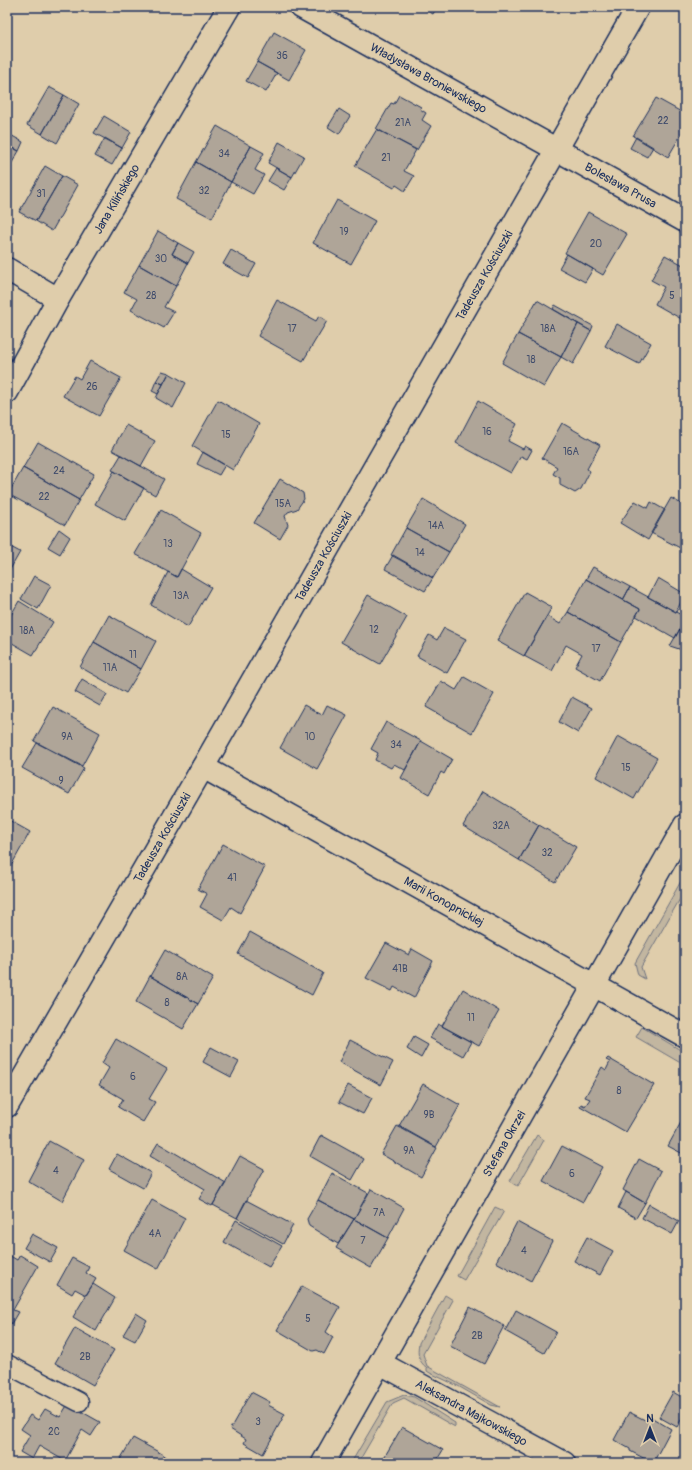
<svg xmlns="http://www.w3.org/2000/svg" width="692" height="1470" viewBox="0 0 692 1470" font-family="Pangolin,sans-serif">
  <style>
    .green { fill: #c2b6a0; stroke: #6e727f }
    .building { fill: #afa598; stroke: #1b2f5e }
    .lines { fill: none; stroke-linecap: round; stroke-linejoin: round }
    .lane-casing { stroke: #1b2f5e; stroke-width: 21 }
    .street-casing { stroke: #1b2f5e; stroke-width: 25 }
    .secondary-casing { stroke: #1b2f5e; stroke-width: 25 }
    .lane { stroke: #dfcdab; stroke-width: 18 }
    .street { stroke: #dfcdab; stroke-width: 22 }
    .secondary { stroke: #dfcdab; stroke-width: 22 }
    .labels { text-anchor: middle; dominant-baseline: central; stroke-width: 3.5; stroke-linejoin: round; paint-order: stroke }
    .number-label { font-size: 10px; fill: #404c6c }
    .street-label { font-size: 12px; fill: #1b2f5e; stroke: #dfcdab }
  </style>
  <rect width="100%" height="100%" fill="#dfcdab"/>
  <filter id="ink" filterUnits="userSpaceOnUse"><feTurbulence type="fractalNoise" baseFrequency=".025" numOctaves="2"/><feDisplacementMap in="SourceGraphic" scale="8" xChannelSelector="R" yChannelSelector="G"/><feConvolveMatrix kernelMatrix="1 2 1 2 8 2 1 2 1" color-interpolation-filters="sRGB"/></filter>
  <g filter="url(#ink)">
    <!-- green -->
    <path class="green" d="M685,874v16l-44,77 4,12 -7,-4 -3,-12z
      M642,1027l40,24 2,14 -48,-28z
      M537,1135l7,5 -26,46 -8,-5z
      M495,1207l9,4 -40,69 -7,-4z
      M445,1295l8,5 -30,54 4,12 73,41 -9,-2 -33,-19 -28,-13 -3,-2v-3c-9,-7 -10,-14 -8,-25z
      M404,1395l10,2 41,26v4l-51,-29 -11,5 -35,60h-7l36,-61z"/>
    <!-- building -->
    <path class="building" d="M421,7h16l-4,7z
      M274,32l32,18 -17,30 -32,-18z
      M257,62l20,11 -11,19 -20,-11z
      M49,87l15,8 -22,39 -15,-9z
      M64,95l15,9 -22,39 -15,-9z
      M399,95l22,12 -1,2 6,4 -4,7 9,6 -14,24 -41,-21 15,-26 3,1z
      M656,98l29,16v14l-17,29 -35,-21z
      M339,109l11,7 -11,18 -11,-7z
      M104,116l27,16 -9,16 -28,-15z
      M217,126l34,20 -20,36 -35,-20z
      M377,129l39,21 -12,21 10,5 -9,15 -9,-6 -2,3 -39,-22z
      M7,133l16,9 -4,9 -12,-6z
      M636,137l17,10 -6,10 -17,-9z
      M105,138l17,10 -10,17 -17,-9z
      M279,142l25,14 -12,21 -24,-14z
      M7,145l12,6 -12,20z
      M251,146l13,7 -9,17 9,5 -11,19 -22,-12z
      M196,162l35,20 -19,36 -36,-19z
      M45,166l17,10 -26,45 -17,-9z
      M276,168l16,9 -8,13 -16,-9z
      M62,176l16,9 -26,46 -16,-10z
      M337,200l38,21 -24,43 -38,-21z
      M588,212l39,22 -24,41 -38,-22z
      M158,231l20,12 -6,11 16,9 -12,23 -37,-21z
      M178,243l16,9 -6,11 -16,-9z
      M231,250l25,14 -8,14 -25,-14z
      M567,254l26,15 -8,13 -26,-14z
      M665,255l20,11v55l-30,-17 9,-17 -13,-7z
      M139,265l37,21 -12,21 10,5 -10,16 -33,-18 6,-11 -13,-7z
      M277,300l39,21 3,-5 8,5 -24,40 -45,-25z
      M537,300l41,24 -17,33 -43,-23z
      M555,305l38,21 -2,5 -38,-22z
      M578,324l13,7 -18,33 -12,-7z
      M617,324l34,19 -12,21 -34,-18z
      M518,334l43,23 -17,30 -42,-24z
      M90,361l31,17 -22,38 -36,-20 12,-20 5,3z
      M162,371l7,2 -6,11 -7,-3z
      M169,373l17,10 -13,25 -17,-10z
      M156,381l7,3 -5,10 -6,-3z
      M218,400l41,24 -26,46 -41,-24z
      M478,401l39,23 -9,17 15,8 2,-3 7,4 -5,9 -6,-3 -10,17 -55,-30z
      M562,423l38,22 -13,24 3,2 -9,18 -6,4 -15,-8v-7l-7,-4 4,-7 -15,-9z
      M126,425l29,16 -14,25 -29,-16z
      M38,442l56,32 -15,26 -56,-32z
      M203,452l22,13 -6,10 -22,-11z
      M121,455l43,24 -9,16 -43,-25z
      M23,468l56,32 -14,25 -57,-31z
      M114,471l30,17 -19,33 -30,-17z
      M280,479l23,14 1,6 -7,10 -9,3 -3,4 3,9 -8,14 -26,-16z
      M671,498l14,8 -1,44 -33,-17z
      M423,499l42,25 -16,28 -43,-24z
      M635,501l13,7 3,-6 14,8 -17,30 -28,-17z
      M161,510l40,23 -24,44 -42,-23z
      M406,528l43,24 -16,26 -42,-23z
      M59,529l11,8 -10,17 -12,-7z
      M7,545l13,7 -13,23z
      M393,555l40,23 -8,13 -40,-22z
      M593,567l37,20 -7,13 -37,-21z
      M181,569l30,18 -23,40 -37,-22 17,-33 9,5z
      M34,576l17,9 -13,24 -17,-10z
      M658,578l27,16 -9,18 -28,-15z
      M586,579l54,30 -19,33 -53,-30z
      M630,587l55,30v3l-10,18 -39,-22 4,-7 -17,-9z
      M525,592l27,15 -28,49 -27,-15z
      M368,595l39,22 -27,47 -39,-22z
      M19,601l34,21 -20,33 -26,-15v-18z
      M568,612l53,30 -21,39 -25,-14 7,-13 -16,-9 -14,26 -28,-15 23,-40 13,8z
      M109,615l47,26 -15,28 -47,-27z
      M685,620v31l-15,-5z
      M444,628l22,11 -19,34 -30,-17 12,-21 8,5z
      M94,642l47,27 -15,24 -46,-26z
      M464,677l30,17 -22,39 -46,-26 15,-26 15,9z
      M82,679l25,15 -7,12 -25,-14z
      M572,697l20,11 -14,25 -19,-11z
      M304,705l18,10 5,-10 20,10 -30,54 -37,-21z
      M53,707l47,26 -18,33 -48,-25z
      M386,722l35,19 -16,29 -11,-6 -3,4 -16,-8 3,-7 -7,-4z
      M618,736l39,22 -23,41 -38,-22z
      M421,741l31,18 -8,15 -3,-2 -12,22 -28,-16z
      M37,743l47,25 -15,26 -47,-26z
      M483,791l56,34 -20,35 -56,-34z
      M7,819l23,13 -23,41z
      M539,825l37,22 -21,35 -36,-22z
      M223,844l42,23 -25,46 -9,-6 -8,13 -23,-13 7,-13 -9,-5z
      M250,932l73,41 -11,22 -74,-41z
      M386,943l23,12 3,-6 21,12 -19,37 -20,-11 -2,4 -26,-13z
      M165,950l48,28 -15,26 -48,-28z
      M150,976l48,28 -15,25 -47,-27z
      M463,989l36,22 -20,35 -37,-20z
      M438,1024l33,18 -8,14 -33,-18z
      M414,1037l14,8 -7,13 -14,-9z
      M116,1039l51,30 -18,30 6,3 -12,20 -25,-15 5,-8 -24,-14 10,-17 -7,-5z
      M350,1040l43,22 -12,23 -42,-23z
      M211,1047l28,15 -8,15 -28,-15z
      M608,1058l46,27 -28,47 -46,-26 1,-2 4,2 5,-7 -5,-2 17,-30 4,3 4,-8 -4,-2z
      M423,1084l37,21 -24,42 -37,-21z
      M348,1085l24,13 -9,16 -24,-12z
      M685,1115v40l-17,-9z
      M397,1126l40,22 -16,29 -40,-23z
      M321,1135l43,24 -12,21 -42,-24z
      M49,1141l35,19 -22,41 -34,-20z
      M158,1143l68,40 -14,23 -13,-7 6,-10 -55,-33z
      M562,1146l40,21 -19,35 -40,-21z
      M117,1154l34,19 -8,15 -34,-19z
      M240,1156l24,13 -27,49 -24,-13z
      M639,1159l22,12 -16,32 -22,-13z
      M332,1173l36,20 -14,26 -36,-19z
      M371,1189l33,19 -16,30 -34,-19z
      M626,1192l19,11 -9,15 -18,-10z
      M152,1200l33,18 -27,51 -34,-19z
      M246,1200l47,25 -10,19 -46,-26z
      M318,1200l36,19 -16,25 -29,-18 -2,-7z
      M649,1204l30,17 -7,13 -30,-16z
      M354,1219l34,19 -17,30 -35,-20z
      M236,1220l46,26 -13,21 -45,-25z
      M517,1222l35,19 -21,40 -35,-19z
      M32,1234l26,14 -8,14 -26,-14z
      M587,1237l26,14 -13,24 -26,-14z
      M7,1254l10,6 3,-5 18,11 -25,44 5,2 -7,12 -4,-3z
      M72,1258l17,9 -3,6 10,6 -10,16 -11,-6 -3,5 -15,-9z
      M93,1284l22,14 -19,33 -23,-14z
      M302,1286l38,21 -14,25 7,5 -9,17 -7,-4 -4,1 -36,-21z
      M470,1307l34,19 -20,38 -34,-18z
      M516,1310l40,22 -12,21 -39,-22z
      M136,1313l11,7 -12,21 -12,-6z
      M75,1328l39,22 -21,35 -38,-22z
      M251,1392l19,10 -2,3 17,9 -22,40 -19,-11 2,-4 -16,-10z
      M673,1392l12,7v14l-8,14 -18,-10z
      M68,1404l32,18 -9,14 -9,-6 -17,31 -26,-15 -7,13 -12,-7 10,-17 -9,-6 9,-14 8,5 7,-11 15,8z
      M629,1412l18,9 2,-5 22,13 -18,34 -23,-12v-2l-16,-9z
      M402,1427l41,23 -8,13h-49l-4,-2z
      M133,1438l31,17 -5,8h-41z
      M163,1456l10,5 -1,2h-13z"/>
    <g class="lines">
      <defs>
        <path id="lane" d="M7,1364l72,38"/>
        <g id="street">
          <path id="s1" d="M301,7l384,214"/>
          <path d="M7,269l51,30"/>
          <path id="s2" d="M7,392l51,-93 171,-292"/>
          <path id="s3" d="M203,767l482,269"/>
          <path id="s4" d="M380,1363l184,100"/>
          <path id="s5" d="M323,1463l362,-638"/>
        </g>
        <g id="secondary">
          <path id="s6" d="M7,1106l196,-339 435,-760"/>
        </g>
      </defs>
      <!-- lane casing -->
      <use href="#lane" class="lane-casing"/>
      <!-- street casing -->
      <use href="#street" class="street-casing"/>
      <!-- secondary casing -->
      <use href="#secondary" class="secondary-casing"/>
      <!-- lane -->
      <use href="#lane" class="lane"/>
      <!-- street -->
      <use href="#street" class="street"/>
      <!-- secondary -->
      <use href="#secondary" class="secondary"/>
    </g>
  </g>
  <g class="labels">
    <!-- number labels -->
    <g class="number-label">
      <text x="282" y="56">36</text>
      <text x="663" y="121">22</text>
      <text x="403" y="123">21A</text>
      <text x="224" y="154">34</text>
      <text x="386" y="158">21</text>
      <text x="204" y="191">32</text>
      <text x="41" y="194">31</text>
      <text x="344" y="232">19</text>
      <text x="596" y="244">20</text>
      <text x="161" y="259">30</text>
      <text x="151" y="296">28</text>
      <text x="672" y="296">5</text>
      <text x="292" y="329">17</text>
      <text x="548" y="329">18A</text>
      <text x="531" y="360">18</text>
      <text x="92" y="387">26</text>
      <text x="487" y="432">16</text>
      <text x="226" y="435">15</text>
      <text x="571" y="452">16A</text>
      <text x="59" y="471">24</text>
      <text x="44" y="497">22</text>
      <text x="283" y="504">15A</text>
      <text x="436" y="526">14A</text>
      <text x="168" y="544">13</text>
      <text x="420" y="553">14</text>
      <text x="181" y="596">13A</text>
      <text x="374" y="630">12</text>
      <text x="27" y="631">18A</text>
      <text x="596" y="649">17</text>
      <text x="133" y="655">11</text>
      <text x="110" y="668">11A</text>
      <text x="67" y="737">9A</text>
      <text x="310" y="737">10</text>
      <text x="396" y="745">34</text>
      <text x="626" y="768">15</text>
      <text x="61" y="781">9</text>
      <text x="501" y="826">32A</text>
      <text x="547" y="853">32</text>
      <text x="232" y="878">41</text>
      <text x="400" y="969">41B</text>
      <text x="182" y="977">8A</text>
      <text x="167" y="1003">8</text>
      <text x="471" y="1018">11</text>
      <text x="133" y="1077">6</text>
      <text x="619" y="1091">8</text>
      <text x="429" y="1115">9B</text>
      <text x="409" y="1151">9A</text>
      <text x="56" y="1171">4</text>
      <text x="572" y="1174">6</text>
      <text x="379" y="1213">7A</text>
      <text x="155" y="1234">4A</text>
      <text x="363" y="1241">7</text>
      <text x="524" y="1251">4</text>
      <text x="308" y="1319">5</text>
      <text x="477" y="1336">2B</text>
      <text x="85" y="1357">2B</text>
      <text x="258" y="1422">3</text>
      <text x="54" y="1432">2C</text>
    </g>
    <!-- street labels -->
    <g class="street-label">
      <text stroke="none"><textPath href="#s1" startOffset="146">Władysława Broniewskiego</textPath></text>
      <text stroke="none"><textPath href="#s1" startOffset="366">Bolesława Prusa</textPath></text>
      <text stroke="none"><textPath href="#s2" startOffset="222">Jana Kilińskiego</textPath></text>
      <text stroke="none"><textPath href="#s6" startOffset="958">Tadeusza Kościuszki</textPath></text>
      <text stroke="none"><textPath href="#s6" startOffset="634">Tadeusza Kościuszki</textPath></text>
      <text stroke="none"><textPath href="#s6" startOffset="310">Tadeusza Kościuszki</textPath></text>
      <text stroke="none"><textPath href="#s3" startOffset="276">Marii Konopnickiej</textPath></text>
      <text stroke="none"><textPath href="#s5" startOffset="367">Stefana Okrzei</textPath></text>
      <text stroke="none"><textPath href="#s4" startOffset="104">Aleksandra Majkowskiego</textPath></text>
    </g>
  </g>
  <!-- margin -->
  <rect width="692" height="1470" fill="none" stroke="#dfcdab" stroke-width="24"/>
  <rect x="12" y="12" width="668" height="1446" fill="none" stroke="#1b2f5e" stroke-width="1.5" filter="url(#ink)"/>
  <!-- north arrow -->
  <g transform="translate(650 1428)" stroke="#dfcdab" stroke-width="3" paint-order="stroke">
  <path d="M0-3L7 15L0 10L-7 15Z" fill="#1b2f5e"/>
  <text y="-6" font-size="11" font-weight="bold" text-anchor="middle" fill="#1b2f5e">N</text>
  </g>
</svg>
